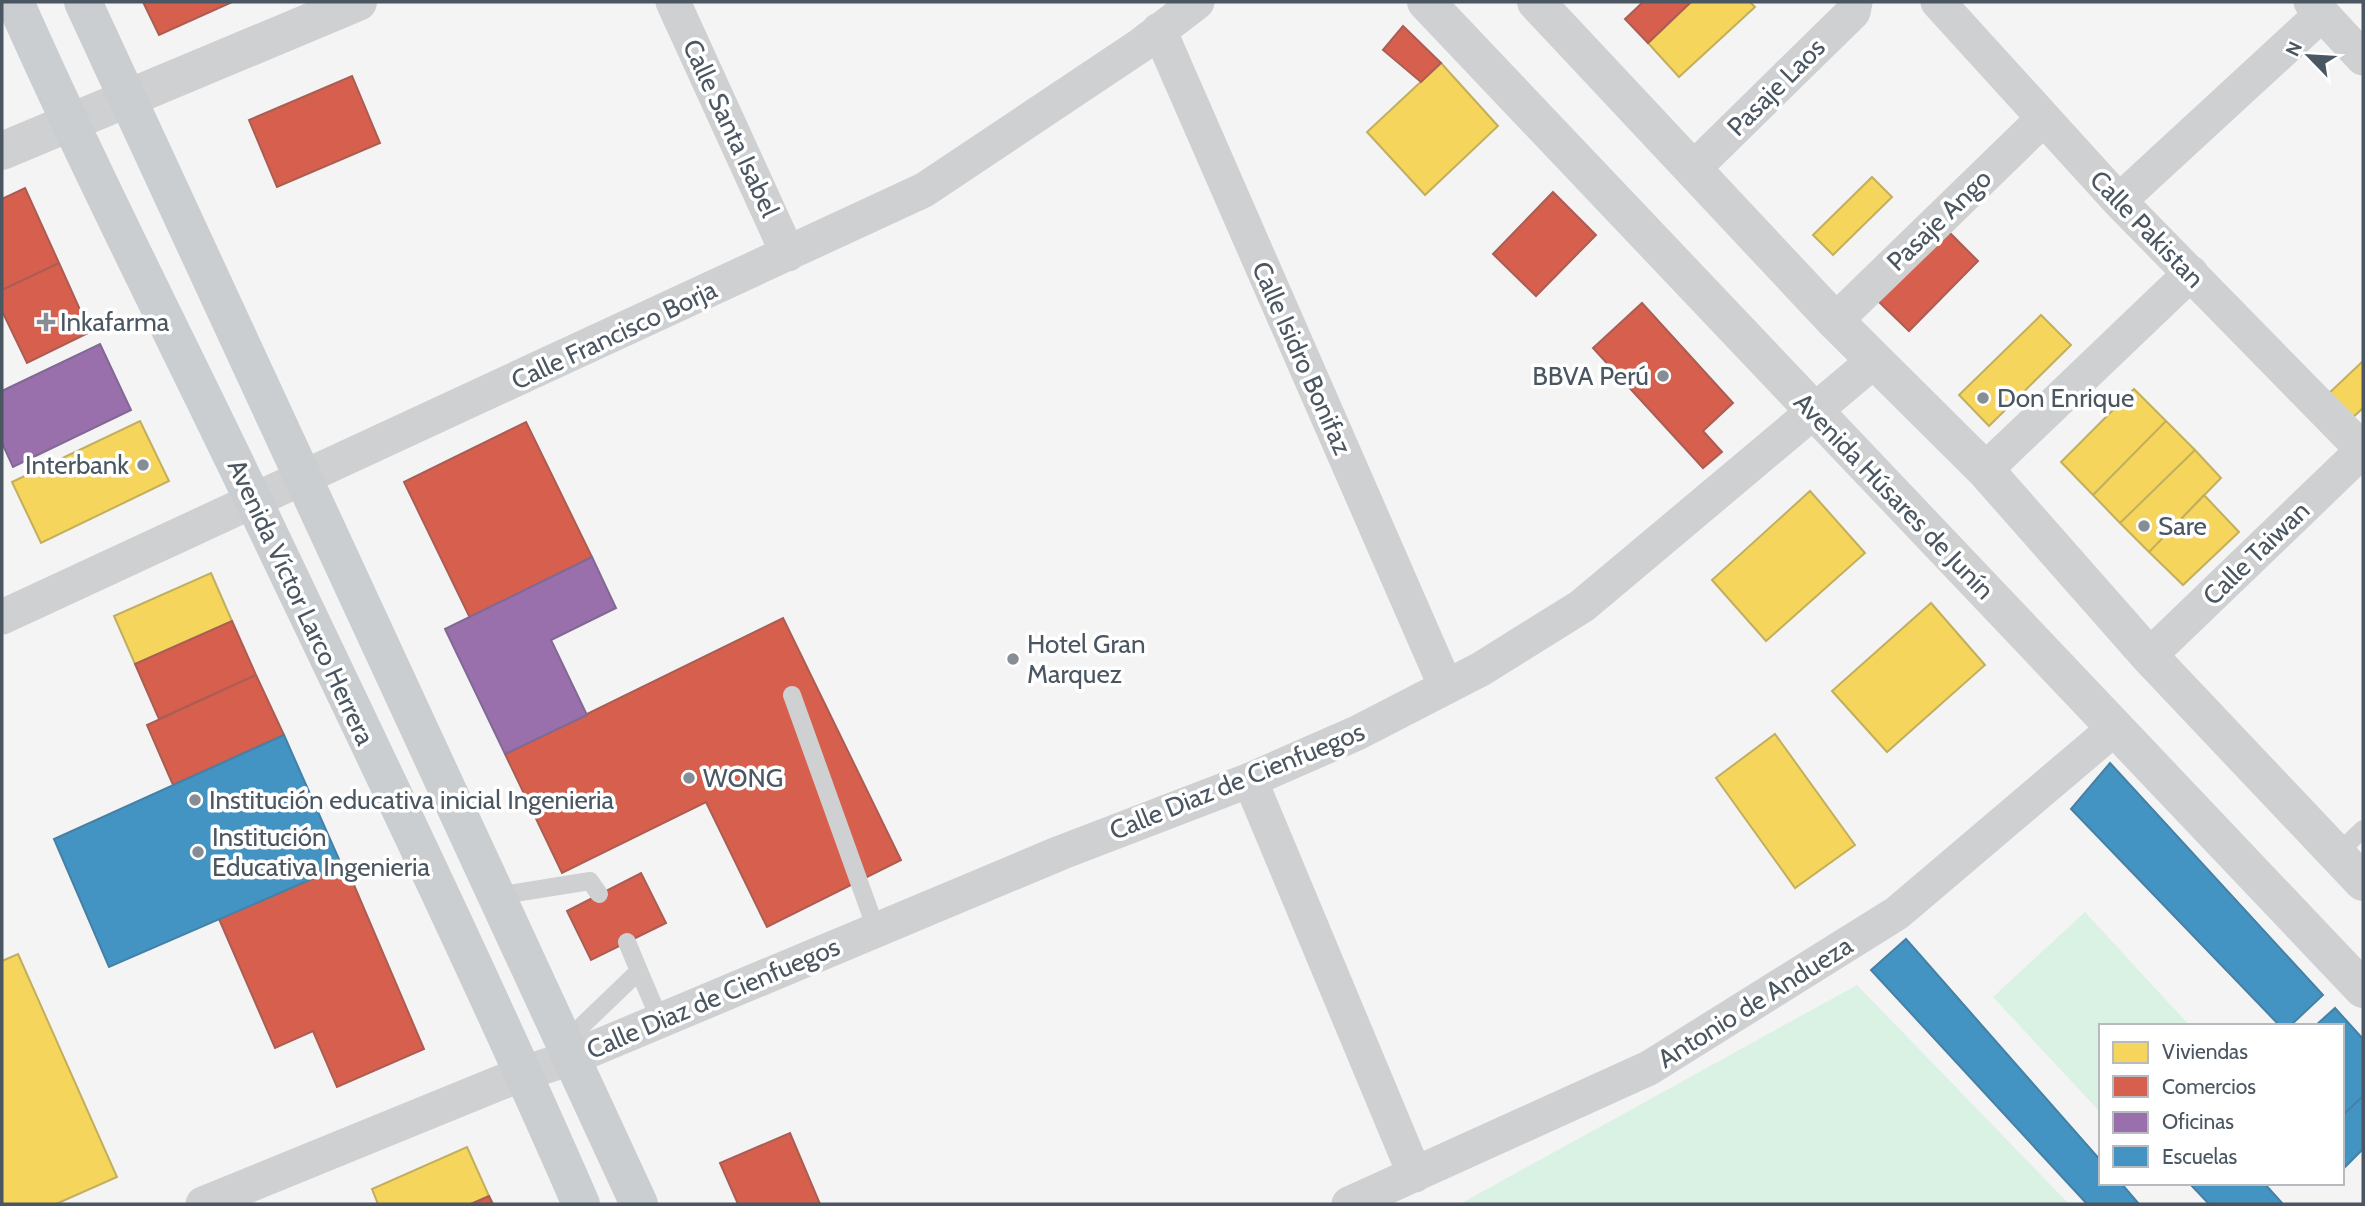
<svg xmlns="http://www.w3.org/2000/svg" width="2365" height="1206" viewBox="0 0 2365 1206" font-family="Cabin,sans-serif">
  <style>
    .green { fill: #d9f2e3 }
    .homes { fill: #f6d55c; stroke: #c2af5e; stroke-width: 2 }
    .shops { fill: #d6604d; stroke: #ac5d53; stroke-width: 2 }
    .offices { fill: #9970ab; stroke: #816895; stroke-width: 2 }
    .schools { fill: #4393c3; stroke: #4581a6; stroke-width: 2 }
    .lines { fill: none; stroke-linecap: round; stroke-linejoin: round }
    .service { stroke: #ced0d2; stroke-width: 18 }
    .minor { stroke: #ced0d2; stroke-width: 35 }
    .tertiary { stroke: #ced0d2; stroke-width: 38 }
    .primary { stroke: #caced1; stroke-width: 38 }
    .poi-dot { fill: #868d94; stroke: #fff; stroke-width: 2.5 }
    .labels { text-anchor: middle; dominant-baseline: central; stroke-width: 7; stroke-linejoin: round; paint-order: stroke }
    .street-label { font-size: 26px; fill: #4a5661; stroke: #fff }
    .poi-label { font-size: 26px; fill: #4a5661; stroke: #fff; text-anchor: start }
  </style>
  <rect width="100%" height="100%" fill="#f4f4f4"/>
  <!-- green -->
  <path class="green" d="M2085,912l105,114h-89v87l-108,-116z
    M1857,985l212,219h-609z"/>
  <!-- homes -->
  <path class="homes" d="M1691,2h59l5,5 -76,70 -31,-34z
    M1441,63l57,63 -73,69 -58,-63z
    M1872,177l20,20 -59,58 -20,-20z
    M2041,315l30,30 -82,81 -30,-31z
    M2363,361v47l-13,12 -23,-25z
    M2134,389l32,32 -73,74 -32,-33z
    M140,421l29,60 -128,62 -29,-61z
    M2166,421l29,29 -75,73 -27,-28z
    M2195,450l26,28 -72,74 -29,-29z
    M1810,491l55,62 -99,88 -54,-61z
    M2204,495l35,37 -56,53 -34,-33z
    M211,573l21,48 -97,43 -21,-48z
    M1931,603l54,62 -98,87 -55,-61z
    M1775,734l80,111 -60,43 -79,-110z
    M18,954l99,223 -61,27h-54v-243z
    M467,1147l22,49 -18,8h-93l-6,-15z"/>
  <!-- shops -->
  <path class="shops" d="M143,2h89l-73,33z
    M1643,2h48l-43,41 -23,-24z
    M1403,26l38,37 -20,19 -38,-32z
    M352,76l28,67 -103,44 -28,-67z
    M25,188l34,75 -57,27v-91z
    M1553,192l43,43 -60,61 -43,-42z
    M1946,229l32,32 -69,70 -32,-31z
    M59,263l31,69 -63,31 -25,-52v-21z
    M1642,303l91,100 -30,28 19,21 -19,16 -110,-120z
    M526,422l66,135 -122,61 -66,-136z
    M783,618l118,242 -134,67 -61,-125 -144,71 -57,-119z
    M232,621l24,54 -97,44 -24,-55z
    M256,675l28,60 -111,50 -26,-60z
    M345,864l79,185 -87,38 -24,-56 -38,17 -56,-129z
    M641,873l25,50 -75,37 -24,-49z
    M790,1133l30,71h-82l-18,-41z
    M489,1196l4,8h-22z"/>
  <!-- offices -->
  <path class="offices" d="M100,344l31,66 -118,57 -11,-24v-52z
    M592,557l24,51 -65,32 36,75 -82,39 -60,-125z"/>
  <!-- schools -->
  <path class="schools" d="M284,735l58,131 -233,101 -55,-128z
    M2110,763l213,232 -33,31h-10l-209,-217z
    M1906,939l195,222v22h20l18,21h-52l-216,-234z
    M2335,1008l28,31v57l-21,20v-90h-27z
    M2363,1096v53l-21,21v-54z
    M2189,1183h75l19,21h-74z"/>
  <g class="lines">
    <!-- service -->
    <path class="service" d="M792,695l84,234
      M2337,854l26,-25
      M496,896l94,-15 9,13
      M639,971l21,49
      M564,1043l75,-72 -12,-29"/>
    <!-- minor -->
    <path class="minor" d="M673,2l115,252
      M1938,2l181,199 244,249
      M2311,2l52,56
      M1159,30l287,657
      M1693,169l160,-157 2,-10
      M2119,201l203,-187
      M1835,321l208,-202
      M1985,470l206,-197
      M2,617l922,-427 217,-145 56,-43
      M2149,656l214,-206
      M1250,780l165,395
      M203,1204l321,-131 47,-15 489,-205 190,-73 107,-47 124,-64 101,-63 293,-246
      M1349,1204l300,-136 248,-155 219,-186"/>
    <!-- tertiary -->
    <path class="tertiary" d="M1426,2l937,987
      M1536,2l299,319 150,149 164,186 214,226
      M2,151l356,-149"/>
    <!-- primary -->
    <path class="primary" d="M15,2c75,169 159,333 239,500 111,233 224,466 327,702
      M83,2l556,1202"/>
  </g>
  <!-- markers -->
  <g class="poi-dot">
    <path d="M42.5 311.5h7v7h7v7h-7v7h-7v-7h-7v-7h7z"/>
    <circle cx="1663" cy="376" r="7"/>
    <circle cx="1983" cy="398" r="7"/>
    <circle cx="143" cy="465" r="7"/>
    <circle cx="2144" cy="526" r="7"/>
    <circle cx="1013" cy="659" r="7"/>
    <circle cx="689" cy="778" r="7"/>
    <circle cx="195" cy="800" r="7"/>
    <circle cx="198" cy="852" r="7"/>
  </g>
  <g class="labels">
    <!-- street labels -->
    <g class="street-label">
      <text transform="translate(1776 87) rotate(-45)">Pasaje Laos</text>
      <text transform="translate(731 128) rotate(65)">Calle Santa Isabel</text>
      <text transform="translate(1939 220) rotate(-44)">Pasaje Ango</text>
      <text transform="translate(2147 229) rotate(46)">Calle Pakistan</text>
      <text transform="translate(614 335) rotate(-25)">Calle Francisco Borja</text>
      <text transform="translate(1302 358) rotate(66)">Calle Isidro Bonifaz</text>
      <text transform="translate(1894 496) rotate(46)">Avenida Húsares de Junín</text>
      <text transform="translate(2256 553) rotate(-44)">Calle Taiwan</text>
      <text transform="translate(301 602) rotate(65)">Avenida Víctor Larco Herrera</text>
      <text transform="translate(1237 781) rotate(-22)">Calle Diaz de Cienfuegos</text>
      <text transform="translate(713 998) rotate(-23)">Calle Diaz de Cienfuegos</text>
      <text transform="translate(1755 1002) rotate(-32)">Antonio de Andueza</text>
    </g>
    <!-- poi labels -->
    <g class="poi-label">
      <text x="60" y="322">Inkafarma</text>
      <text x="1649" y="376" text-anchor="end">BBVA Perú</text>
      <text x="1997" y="398">Don Enrique</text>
      <text x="129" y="465" text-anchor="end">Interbank</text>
      <text x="2158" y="526">Sare</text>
      <text x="1027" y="644">Hotel Gran<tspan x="1027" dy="30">Marquez</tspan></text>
      <text x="703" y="778">WONG</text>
      <text x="209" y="800">Institución educativa inicial Ingenieria</text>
      <text x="212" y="837">Institución<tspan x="212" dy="30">Educativa Ingenieria</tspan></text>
    </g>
  </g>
  <!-- border -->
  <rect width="2365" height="1206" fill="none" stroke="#4a5661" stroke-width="7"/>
  <!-- legend -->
  <rect x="2099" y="1024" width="245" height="161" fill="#ffffff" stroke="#b7bbc0" stroke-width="2"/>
  <rect x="2113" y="1042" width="35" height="21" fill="#f6d55c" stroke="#b7bbc0" stroke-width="2"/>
  <text x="2162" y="1059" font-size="21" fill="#4a5661">Viviendas</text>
  <rect x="2113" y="1076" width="35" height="21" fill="#d6604d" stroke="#b7bbc0" stroke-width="2"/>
  <text x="2162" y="1094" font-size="21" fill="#4a5661">Comercios</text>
  <rect x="2113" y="1112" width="35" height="21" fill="#9970ab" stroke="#b7bbc0" stroke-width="2"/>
  <text x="2162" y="1129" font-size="21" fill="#4a5661">Oficinas</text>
  <rect x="2113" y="1146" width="35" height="21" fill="#4393c3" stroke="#b7bbc0" stroke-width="2"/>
  <text x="2162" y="1164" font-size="21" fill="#4a5661">Escuelas</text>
  <!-- north arrow -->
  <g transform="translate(2309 56) rotate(295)" stroke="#ffffff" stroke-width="5" paint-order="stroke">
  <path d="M0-5L12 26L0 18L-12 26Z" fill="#4a5661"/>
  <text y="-10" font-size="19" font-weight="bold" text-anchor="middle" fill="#4a5661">N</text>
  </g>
</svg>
